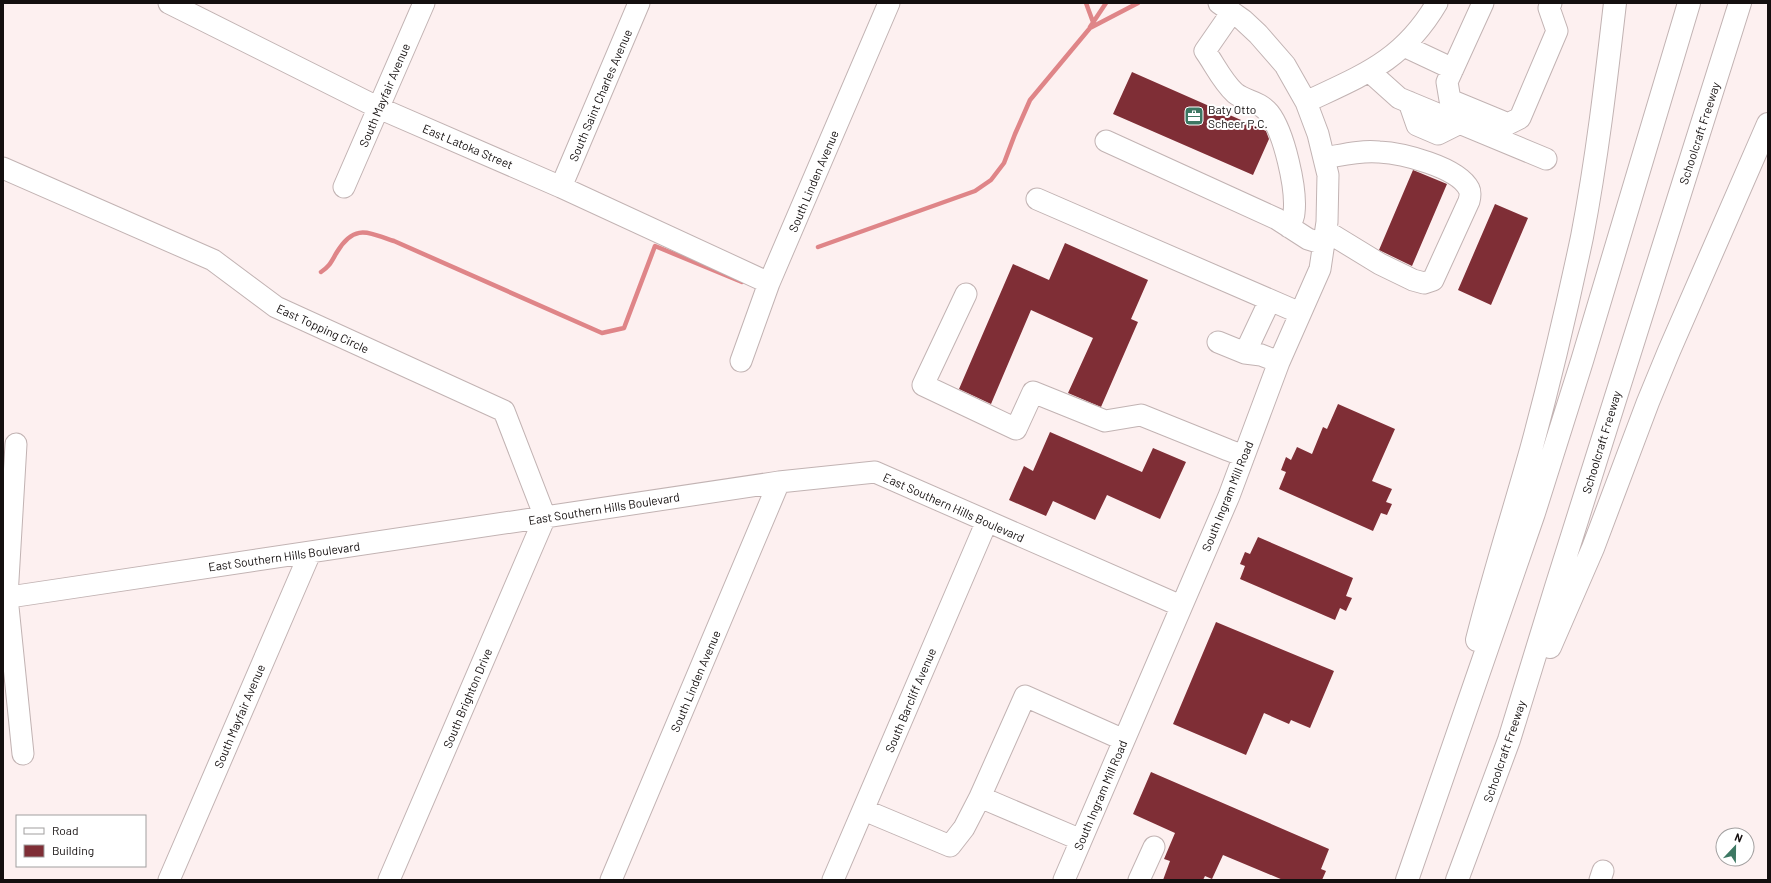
<svg xmlns="http://www.w3.org/2000/svg" width="1771" height="883" viewBox="0 0 1771 883" font-family="Barlow,sans-serif">
  <style>
    .lines { fill: none; stroke-linecap: round; stroke-linejoin: round }
    .stream { stroke: #df8588; stroke-width: 4.5 }
    .building { fill: #7f2e36 }
    .minor-casing { stroke: #c2b3b3; stroke-width: 23 }
    .highway-casing { stroke: #c2b3b3; stroke-width: 24 }
    .minor { stroke: #fff; stroke-width: 21 }
    .highway { stroke: #fff; stroke-width: 22 }
    .labels { text-anchor: middle; dominant-baseline: central; stroke-width: 4; stroke-linejoin: round; paint-order: stroke }
    .street-label { font-size: 12px; fill: #140f0f; stroke: #fff }
    .poi-label { font-size: 12px; fill: #140f0f; stroke: #fff; text-anchor: start }
  </style>
  <rect width="100%" height="100%" fill="#fdf0f0"/>
  <g class="lines">
    <!-- stream -->
    <path class="stream" d="M1086,3l7,19
      M1090,27l16,-24
      M818,247l157,-56 16,-11 13,-17 11,-29 15,-34 60,-72 48,-25
      M321,272c9,-6 10,-10 16,-20 17,-28 30,-20 57,-11l208,92 22,-5 31,-82 87,36"/>
  </g>
  <!-- building -->
  <path class="building" d="M1132,72l134,59 3,8 -16,36 -140,-61z
    M1413,170l34,14 -35,82 -33,-16z
    M1495,204l33,14 -37,87 -33,-15z
    M1065,243l83,37 -17,39 7,3 -37,85 -33,-14 25,-55 -62,-28 -40,94 -32,-15 54,-125 36,16z
    M1338,404l57,25 -23,52 20,8 -6,13 6,2 -5,11 -6,-2 -8,18 -94,-42 7,-17 -5,-2 5,-13 5,3 6,-13 15,7 11,-27 4,2z
    M1050,432l92,40 11,-24 33,14 -26,57 -53,-24 -12,25 -42,-19 -7,15 -37,-16 15,-34 9,5z
    M1258,537l95,41 -7,18 6,2 -6,13 -6,-3 -5,12 -95,-41 5,-13 -5,-2 5,-12 5,2z
    M1216,622l118,49 -24,57 -19,-8 -2,4 -25,-11 -18,42 -73,-31z
    M1151,772l178,77 -8,20 5,2 -4,9h-39l-60,-25 -11,24 -7,-3 -2,4h-40l7,-19 -6,-2 11,-26 -42,-19z"/>
  <g class="lines">
    <defs>
      <path id="minor" d="M169,3l210,105 182,79 208,96
        M1483,3l-36,79 3,18 58,24 12,-6 37,-87 -8,-23 2,-5
        M1232,12l-27,39c10,14 17,30 30,42 11,9 23,7 34,20 15,19 28,76 25,100 0,4 -3,10 -5,14
        M1404,46l49,23
        M1370,72l29,26 147,61
        M1306,102c57,-27 97,-41 131,-99
        M1409,102l8,23 21,9 22,-11
        M1106,141l171,78 31,20 16,5
        M1324,158c18,-3 37,-8 55,-6 23,1 79,15 90,37 2,4 1,8 0,12l-36,79 -9,3 -11,-3 -33,-16 -54,-33
        M3,168l210,92 63,47 228,104 41,106 -156,363
        M344,187l80,-184
        M561,187l78,-184
        M1037,199l263,114
        M966,294l-43,91 93,44 17,-37 72,29 36,-6 87,35 16,6
        M1218,342l27,11 16,2 18,7
        M1245,353l25,-53
        M741,361l28,-78 120,-280
        M16,444l-9,153 16,157
        M3,598l776,-116 96,-10 306,134
        M864,810l86,36 14,-18 16,-31
        M1081,840l-101,-43 45,-101 99,44
        M169,880l141,-327
        M611,880l168,-398
        M833,880l154,-359
        M1064,880l165,-384 50,-134 41,-93 7,-47 1,-47 -10,-41 -12,-32 -21,-37 -27,-31 -15,-14 -24,-17
        M1139,880l15,-33
        M1600,880l3,-9"/>
      <path id="highway" d="M1477,640c16,-64 36,-126 54,-190 19,-70 36,-142 51,-213 15,-78 24,-156 33,-234
        M1550,647l43,-99 55,-146 21,-51 99,-227
        M1407,880l127,-367 48,-152 107,-358
        M1457,880l52,-140 47,-153 184,-584"/>
    </defs>
    <!-- minor casing -->
    <use href="#minor" class="minor-casing"/>
    <!-- highway casing -->
    <use href="#highway" class="highway-casing"/>
    <!-- minor -->
    <use href="#minor" class="minor"/>
    <!-- highway -->
    <use href="#highway" class="highway"/>
  </g>
  <!-- icons -->
  <defs>
    <symbol id="office-square" viewBox="-11 -11 22 22"><rect x="-9" y="-9" width="18" height="18" rx="4" fill="#3d7863" stroke="#fff"/><path d="M-6-3h4V-5.5h4V-3h4V5H-6ZM-1-4.5V-3h2v-1.5ZM-6 0V1H6V0Z" fill="#fff"/></symbol>
  </defs>
  <g fill-rule="evenodd">
    <use href="#office-square" x="1183" y="105" width="22" height="22"/>
  </g>
  <g class="labels">
    <!-- street labels -->
    <g class="street-label">
      <text transform="translate(384 95) rotate(-67)">South Mayfair Avenue</text>
      <text transform="translate(600 95) rotate(-67)">South Saint Charles Avenue</text>
      <text transform="translate(1699 133) rotate(-72)">Schoolcraft Freeway</text>
      <text transform="translate(468 146) rotate(23)">East Latoka Street</text>
      <text transform="translate(813 181) rotate(-67)">South Linden Avenue</text>
      <text transform="translate(323 328) rotate(25)">East Topping Circle</text>
      <text transform="translate(1601 442) rotate(-73)">Schoolcraft Freeway</text>
      <text transform="translate(1227 496) rotate(-68)">South Ingram Mill Road</text>
      <text transform="translate(954 507) rotate(24)">East Southern Hills Boulevard</text>
      <text transform="translate(604 508) rotate(-9)">East Southern Hills Boulevard</text>
      <text transform="translate(284 556) rotate(-8)">East Southern Hills Boulevard</text>
      <text transform="translate(695 681) rotate(-67)">South Linden Avenue</text>
      <text transform="translate(467 698) rotate(-67)">South Brighton Drive</text>
      <text transform="translate(910 700) rotate(-67)">South Barcliff Avenue</text>
      <text transform="translate(239 716) rotate(-67)">South Mayfair Avenue</text>
      <text transform="translate(1504 751) rotate(-71)">Schoolcraft Freeway</text>
      <text transform="translate(1100 795) rotate(-67)">South Ingram Mill Road</text>
    </g>
    <!-- poi labels -->
    <g class="poi-label">
      <text x="1208" y="109">Baty Otto<tspan x="1208" dy="14">Scheer P.C.</tspan></text>
    </g>
  </g>
  <!-- border -->
  <rect width="1771" height="883" fill="none" stroke="#140f0f" stroke-width="8"/>
  <!-- legend -->
  <rect x="16" y="815" width="130" height="52" fill="#ffffff" stroke="#a19f9f"/>
  <rect x="24" y="828" width="20" height="6" fill="#ffffff" stroke="#a19f9f"/>
  <text x="52" y="835" font-size="12" fill="#140f0f">Road</text>
  <rect x="24" y="845" width="20" height="12" fill="#7f2e36" stroke="#a19f9f"/>
  <text x="52" y="855" font-size="12" fill="#140f0f">Building</text>
  <!-- north arrow -->
  <g transform="translate(1735 847) rotate(22)"><circle r="19" fill="#ffffff" stroke="#a19f9f"/>
  <path d="M0-3L7 15L0 10L-7 15Z" fill="#3d7863"/>
  <text y="-6" font-size="11" font-weight="bold" text-anchor="middle" fill="#140f0f">N</text>
  </g>
</svg>
